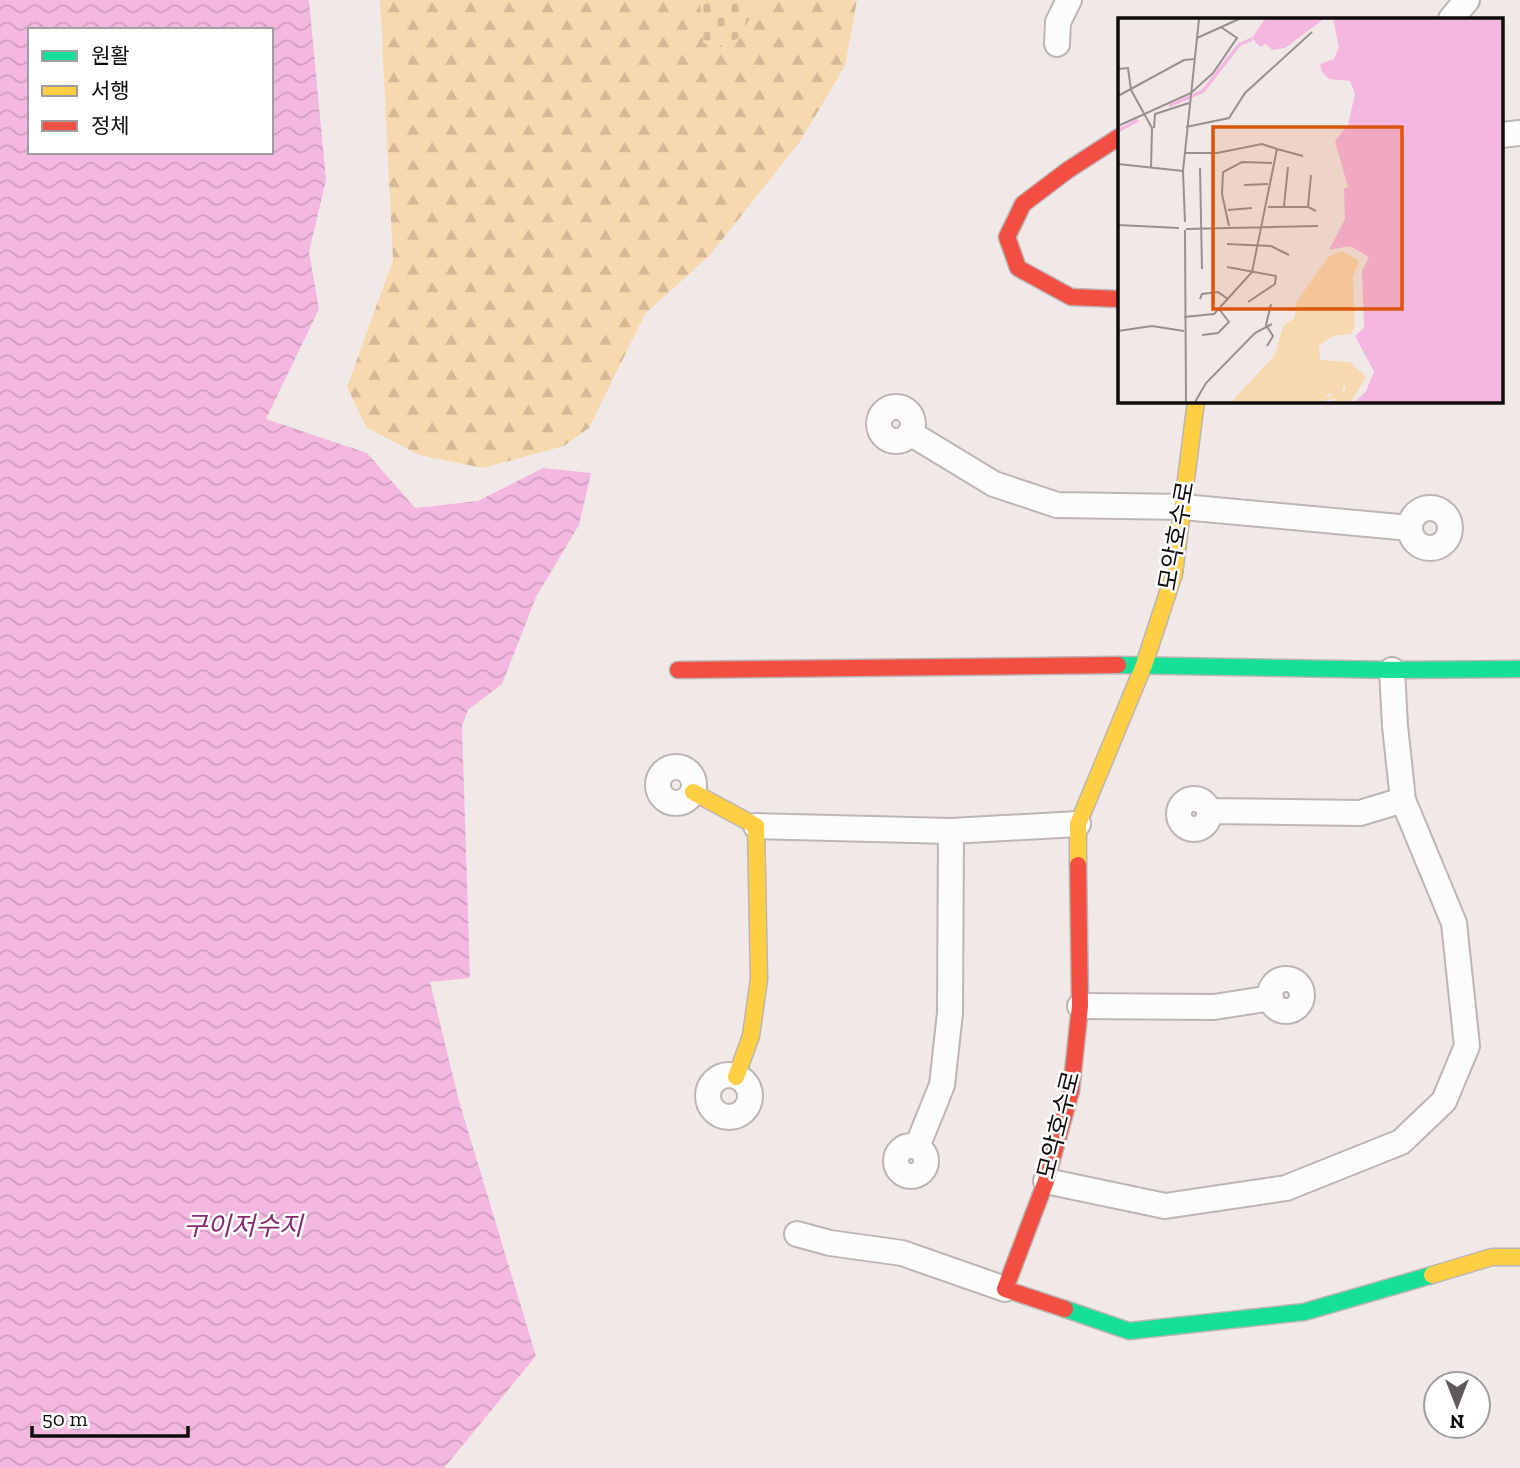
<svg xmlns="http://www.w3.org/2000/svg" width="1520" height="1468" viewBox="0 0 1520 1468" font-family="'Zilla Slab','Noto Sans KR',serif">
  <style>
    .forest { fill: url(#forest-firs) }
    .cemetery { fill: url(#cemetery-stones) }
    .water { fill: url(#water-waves); fill-rule: evenodd }
    .lines { fill: none; stroke-linecap: round; stroke-linejoin: round }
    .street-casing { stroke: #bcb5b4; stroke-width: 28 }
    .fast-casing { stroke: #bcb5b4; stroke-width: 19 }
    .slow-casing { stroke: #bcb5b4; stroke-width: 19 }
    .jam-casing { stroke: #bcb5b4; stroke-width: 19 }
    .street { stroke: #fdfcfc; stroke-width: 24 }
    .fast { stroke: #16e098; stroke-width: 16 }
    .slow { stroke: #ffcf43; stroke-width: 16 }
    .jam { stroke: #f24e42; stroke-width: 16 }
    .labels { text-anchor: middle; dominant-baseline: central; stroke-width: 5; stroke-linejoin: round; paint-order: stroke }
    .street-label { font-size: 24px; fill: #0f0b0a; stroke: #fff }
    .water-label { font-size: 26px; font-style: italic; fill: #862970; stroke: #fff }
    .inset-river { fill: none; stroke: #f4b8e0; stroke-width: 3.5 }
    .inset-road { fill: none; stroke: #97908f; stroke-width: 2 }
    .view { fill: #dd550c; fill-opacity: 0.15; stroke: #dd550c; stroke-width: 3.5 }
    .inset-edge { fill: none; stroke: #0f0b0a; stroke-width: 3.5 }
  </style>
  <defs>
    <pattern id="forest-firs" width="22" height="20" patternUnits="userSpaceOnUse" patternTransform="scale(1.75)"><rect width="22" height="20" fill="#f7d9af"/><path d="M5 1l3.5 6h-7zM16 11l3.5 6h-7z" fill="#d3b995"/></pattern>
    <pattern id="cemetery-stones" width="16" height="16" patternUnits="userSpaceOnUse" patternTransform="scale(1.75)"><rect width="16" height="16" fill="#f7d9af"/><path d="M2 7V4a2 2 0 0 1 4 0v3zM10 15v-3a2 2 0 0 1 4 0v3z" fill="#d3b995"/></pattern>
    <pattern id="water-waves" width="16" height="10" patternUnits="userSpaceOnUse" patternTransform="scale(1.75)"><rect width="16" height="10" fill="#f4b8e0"/><path d="M0 5q4-4 8 0t8 0" fill="none" stroke="#d09dbf"/></pattern>
  </defs>
  <rect width="100%" height="100%" fill="#f1e9e8"/>
  <!-- forest -->
  <path class="forest" d="M380,0h477l-12,66 -46,77 -89,112 -65,59 -56,114 -25,18 -81,22 -64,-13 -53,-28 -19,-40 46,-127z"/>
  <!-- cemetery -->
  <path class="cemetery" d="M700,0h57l-15,36 -21,11 -18,-4z"/>
  <!-- water -->
  <path class="water" d="M0,0h309l17,180 -17,72 10,57 -53,110 101,34 48,55 63,-7 65,-33 48,5 -12,52 -43,72 -34,87 -34,26 -6,16 8,252 -40,4 29,119 77,255 -92,112h-444zM30,30h241v122h-241z"/>
  <g class="lines">
    <defs>
      <path id="street" d="M1451,19l16,-19
        M1057,44l1,-22 11,-22
        M1501,135l19,-2
        M879 424a17 17 0 1 1 34 0a17 17 0 1 1-34 0Z
        M910,433l84,51 63,21 126,2 227,21
        M1410 528a20 20 0 1 1 40 0a20 20 0 1 1-40 0Z
        M658 785a18 18 0 1 1 36 0a18 18 0 1 1-36 0Z
        M1179 814a15 15 0 1 1 30 0a15 15 0 1 1-30 0Z
        M1209,811l151,2 43,-13
        M756,826l195,5 127,-7
        M1270 995a16 16 0 1 1 32 0a16 16 0 1 1-32 0Z
        M1080,1006l134,1 57,-9
        M708 1096a21 21 0 1 1 42 0a21 21 0 1 1-42 0Z
        M896 1161a15 15 0 1 1 30 0a15 15 0 1 1-30 0Z
        M917,1147l25,-62 8,-72 1,-182
        M1046,1181l119,25 121,-18 115,-46 43,-41 23,-55 -13,-123 -51,-123 -8,-74 -3,-56
        M797,1234l33,9 72,10 103,36"/>
      <path id="fast" d="M1118,665l274,5 128,-1
        M1065,1309l64,22 175,-19 128,-37"/>
      <path id="slow" d="M693,792l63,34 3,153 -8,57 -15,41
        M1078,865v-41l66,-159 30,-91 22,-173
        M1432,1275l60,-18h28"/>
      <path id="jam" d="M1119,137l-51,33 -45,34 -16,33 11,31 53,29 48,2
        M678,670l440,-5
        M1065,1309l-60,-20 41,-108 25,-90 9,-85 -2,-141"/>
    </defs>
    <!-- street casing -->
    <use href="#street" class="street-casing"/>
    <!-- fast casing -->
    <use href="#fast" class="fast-casing"/>
    <!-- slow casing -->
    <use href="#slow" class="slow-casing"/>
    <!-- jam casing -->
    <use href="#jam" class="jam-casing"/>
    <!-- street -->
    <use href="#street" class="street"/>
    <!-- fast -->
    <use href="#fast" class="fast"/>
    <!-- slow -->
    <use href="#slow" class="slow"/>
    <!-- jam -->
    <use href="#jam" class="jam"/>
  </g>
  <g class="labels">
    <!-- street labels -->
    <g class="street-label">
      <text transform="translate(1176 536) rotate(-80)">모악호수로</text>
      <text transform="translate(1058 1125) rotate(-76)">모악호수로</text>
    </g>
    <!-- water labels -->
    <g class="water-label">
      <text x="243" y="1226">구이저수지</text>
    </g>
  </g>
  <!-- overview -->
  <g transform="translate(1118 18)">
    <rect width="385" height="385" fill="#f1e9e8"/>
    <path d="M224,233l17,10 -6,16 2,49 -4,8 -18,2 -14,10 1,14 30,2 16,15 -15,25h-19l14,-12 -2,-6 -27,18h-86l44,-47 8,-29 11,-8 3,-17 32,-45z" fill="#f7d9af"/>
    <path d="M226,366l-3,13 -23,5 3,-6 11,1 -1,-6z" fill="#f7d9af"/>
    <path d="M147,1h59l-39,29 -13,2 -6,-6 -6,3 -8,-9zM215,1h170v383h-148l11,-11 8,-19 -19,-36 9,-8 -2,-57 7,-14 -19,-11 -21,4 16,-31 -1,-31 4,-1 -13,-46 13,-16 7,-31 -5,-13 -21,-2 -7,-7 -2,-8 14,-5 5,-12z" fill="#f4b8e0"/>
    <path class="inset-river" d="M51,88l34,-15 36,-46 13,-6M0,113l20,-11"/>
    <path class="inset-road" d="M79,20l42,-19M0,51l10,-1 3,22 21,38 -1,40M0,78l66,-36 11,-1M0,108l73,-33 22,-20 24,-35 -16,-11M68,109l43,-9 16,-25 67,-61M36,110l1,-14 34,-11M159,131l26,7M0,146l65,7M82,150l2,101M193,157l-3,32 8,4M126,167l24,-1M166,188l4,-39M150,189h40M110,192l24,-2M67,204l-2,-51 16,-152M0,207l61,3M111,208l-7,-32 1,-22 19,-10 30,1M68,211l132,-3M67,212l1,172M109,226l44,2 18,9M109,249l49,9 -1,8 -27,18M82,281l2,-5 16,-2 10,7M66,299l30,-3 38,-42 25,-123 -15,-5 -45,9h-33M0,313l34,-5 32,5M84,317l16,-2 11,-11 -10,-13M149,328l6,-10 -7,-11 5,-21M77,384l11,-19 49,-50 17,-9"/>
    <path class="view" d="M95,109h189v182h-189z"/>
    <rect width="385" height="385" class="inset-edge"/>
  </g>
  <!-- legend -->
  <rect x="28" y="28" width="245" height="126" fill="#ffffff" stroke="#9f9d9d" stroke-width="2"/>
  <rect x="42" y="51" width="35" height="10" fill="#16e098" stroke="#9f9d9d" stroke-width="2"/>
  <text x="91" y="63" font-size="21" fill="#0f0b0a">원활</text>
  <rect x="42" y="86" width="35" height="10" fill="#ffcf43" stroke="#9f9d9d" stroke-width="2"/>
  <text x="91" y="98" font-size="21" fill="#0f0b0a">서행</text>
  <rect x="42" y="121" width="35" height="10" fill="#f24e42" stroke="#9f9d9d" stroke-width="2"/>
  <text x="91" y="133" font-size="21" fill="#0f0b0a">정체</text>
  <!-- north arrow -->
  <g transform="translate(1457 1405) rotate(180)"><circle r="33" fill="#ffffff" stroke="#9f9d9d" stroke-width="2"/>
  <path d="M0-5L12 26L0 18L-12 26Z" fill="#5e5958"/>
  <text y="-10" font-size="19" font-weight="bold" text-anchor="middle" fill="#0f0b0a">N</text>
  </g>
  <!-- scale -->
  <path d="M32 1426v10h156v-10" fill="none" stroke="#0f0b0a" stroke-width="3.5"/>
  <text x="42" y="1426" font-size="21" fill="#0f0b0a" stroke="#ffffff" stroke-width="5" paint-order="stroke">50 m</text>
</svg>
